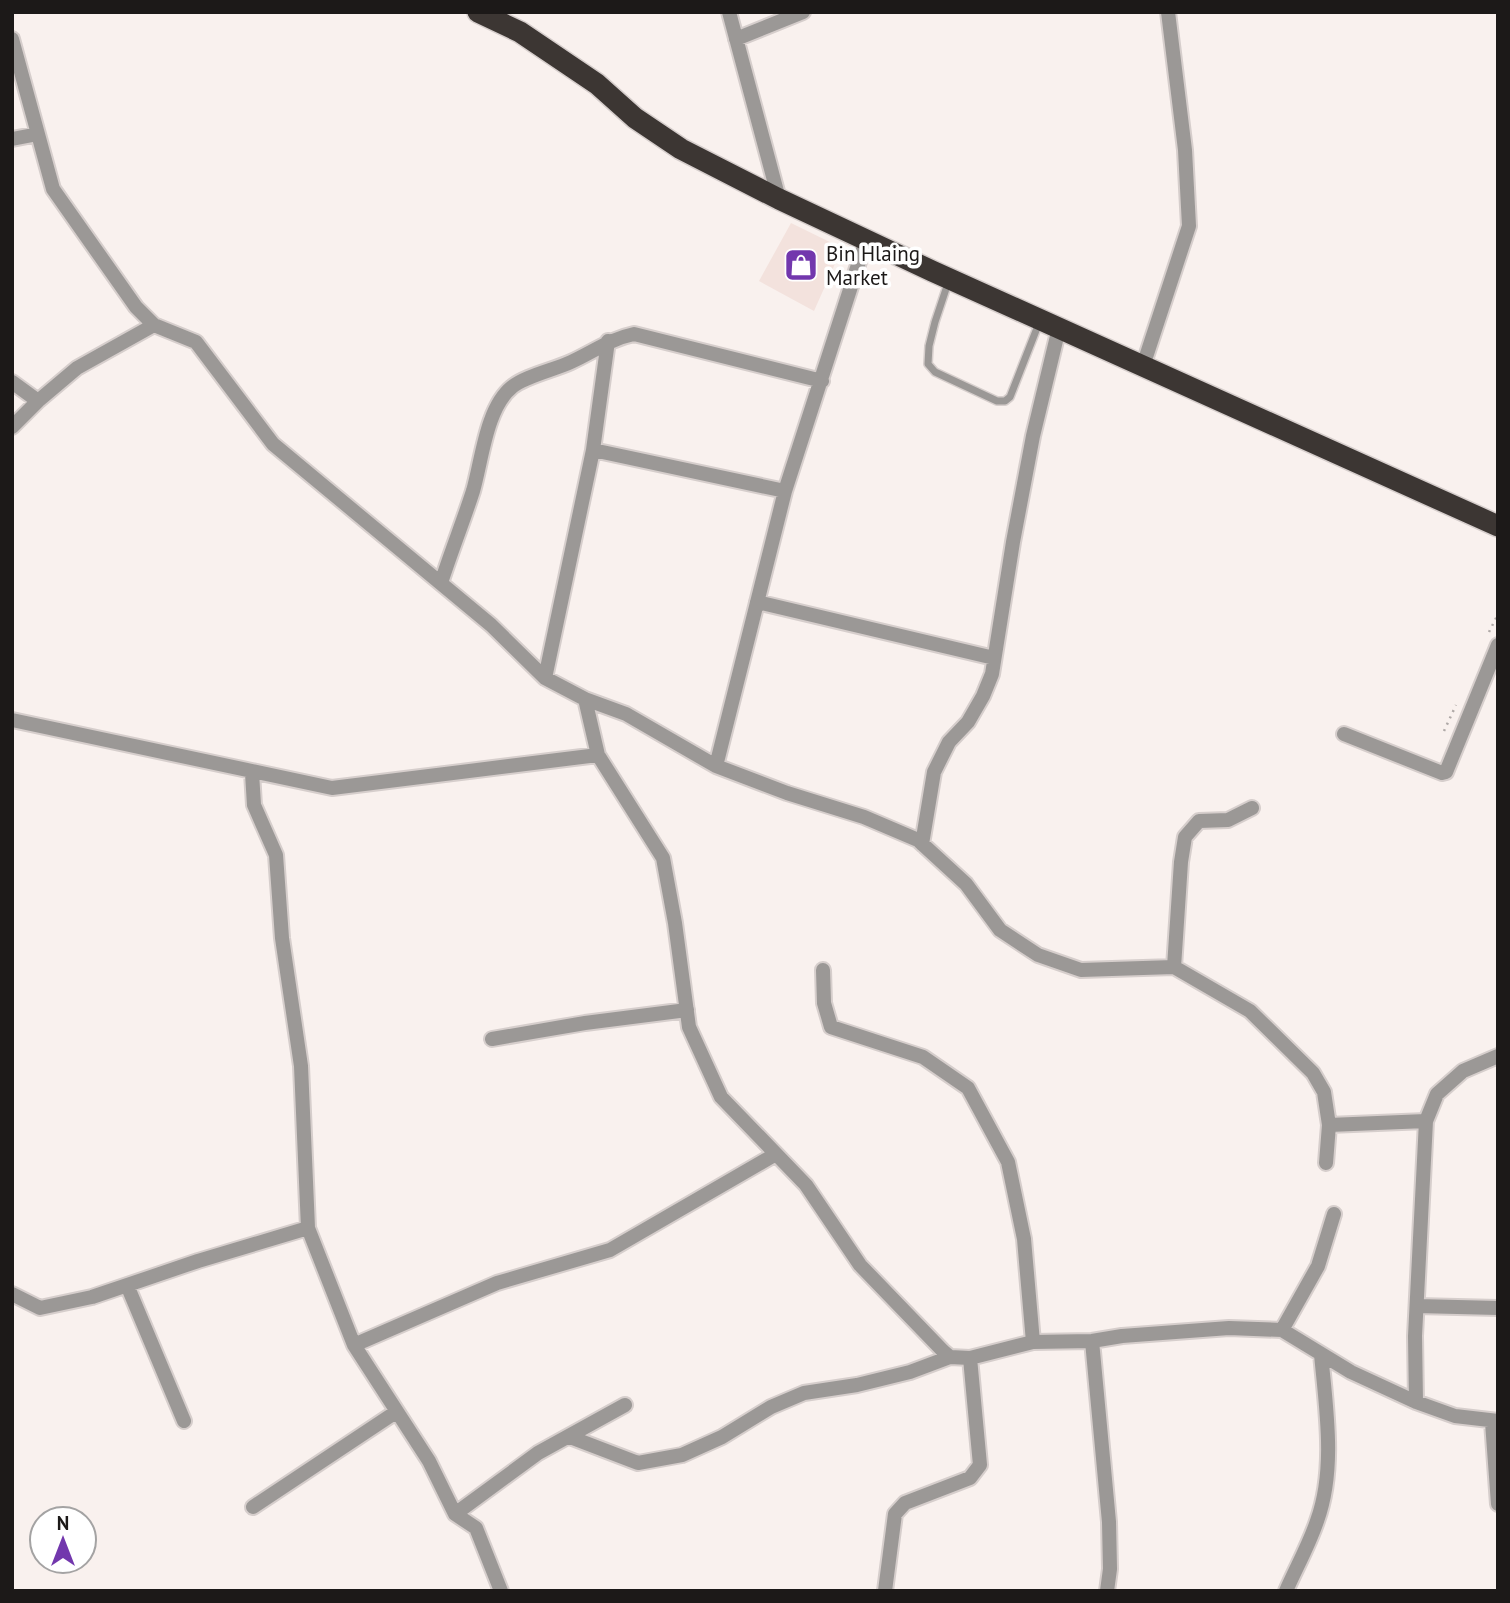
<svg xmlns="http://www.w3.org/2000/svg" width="1510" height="1603" viewBox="0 0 1510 1603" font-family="'PT Sans',sans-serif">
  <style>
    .built { fill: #f3e2dd }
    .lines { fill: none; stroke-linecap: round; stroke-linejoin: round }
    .lane-casing { stroke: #d6cecc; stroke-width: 10 }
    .street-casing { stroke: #d6cecc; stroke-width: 18 }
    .highway-casing { stroke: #d6cecc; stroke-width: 24 }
    .path { stroke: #afa9a7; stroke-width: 2.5; stroke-dasharray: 2 5; stroke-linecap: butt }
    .lane { stroke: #9b9896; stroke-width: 7 }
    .street { stroke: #9b9896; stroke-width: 14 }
    .highway { stroke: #3c3633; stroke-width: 21 }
    .labels { text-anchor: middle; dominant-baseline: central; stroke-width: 7; stroke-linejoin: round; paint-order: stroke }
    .poi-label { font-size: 21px; fill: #1c1918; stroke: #fff; text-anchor: start }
  </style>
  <rect width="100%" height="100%" fill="#f9f1ee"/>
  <!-- built -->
  <path class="built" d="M791,223l51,25 -28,63 -55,-30z"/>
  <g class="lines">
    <defs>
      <path id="lane" d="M949,280l-14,42 -6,24 -1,18 7,8 62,29h8l5,-4 29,-74"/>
      <path id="street" d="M729,12l50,187
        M12,39l41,150 83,118 18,18 42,17 77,102 218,181 54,53 40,21 13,56 65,103 12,65 14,104 32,70 85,88 54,80 83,86 7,6 20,1 63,-16 59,-1 30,-5 107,-8 53,2 69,42 65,30 39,14 43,5
        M736,39l67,-27
        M12,139l26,-5
        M1143,366l46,-140 -4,-76 -17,-138
        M12,382l26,19
        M12,427l26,-26 39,-33 77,-43
        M593,450l192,41
        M441,583c10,-31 22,-61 32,-92 9,-31 13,-83 39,-104 13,-11 42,-17 59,-25 22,-10 39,-23 63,-28l188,47
        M757,602l237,56
        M545,678l48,-228 15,-109
        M585,699l41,15 90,52 71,27 77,24 54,23 48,44 34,46 38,25 43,15 93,-3 76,44 63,62 11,19 5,33 -3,38
        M12,720l320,68 266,-33
        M1344,734l98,39 4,-1 52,-127
        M716,766l69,-275 81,-251
        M252,773l2,32 22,50 6,83 19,128 7,162 46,117 75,116 26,53 21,14 25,63
        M922,844l12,-72 15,-30 19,-20 15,-26 9,-22 21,-132 20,-106 26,-108
        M1174,967l7,-105 4,-25 14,-16 29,-1 24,-12
        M823,970l1,33 7,24 92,30 45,31 40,74 16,77 9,103
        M492,1039l93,-16 102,-13
        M1329,1125l97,-4
        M127,1285l57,136
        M12,1294l28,14 52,-11 106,-36 110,-33
        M1417,1306l81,2
        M1282,1330l36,-64 16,-52
        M1092,1341l17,181 1,47 -3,22
        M354,1345l143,-62 113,-33 166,-96
        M1416,1402l-1,-66 11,-215 11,-27 26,-23 35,-15
        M1492,1422l6,82
        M570,1437l68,26 44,-8 40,-18 49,-30 33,-14 53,-8 53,-13 40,-15
        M253,1507l143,-95
        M455,1514l83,-61 87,-48
        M885,1591l10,-77 10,-11 65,-25 10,-13 -10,-107
        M1286,1591c10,-23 23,-46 31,-70 19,-52 9,-113 4,-167"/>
      <path id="highway" d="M478,12l42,20 77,52 38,34 46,31 98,50 153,72 566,255"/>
    </defs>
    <!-- lane casing -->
    <use href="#lane" class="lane-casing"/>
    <!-- street casing -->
    <use href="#street" class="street-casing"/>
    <!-- highway casing -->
    <use href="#highway" class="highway-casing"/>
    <!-- path -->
    <path class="path" d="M1489,632l9,-18
      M1444,731l12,-26"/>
    <!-- lane -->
    <use href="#lane" class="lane"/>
    <!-- street -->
    <use href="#street" class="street"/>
    <!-- highway -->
    <use href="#highway" class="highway"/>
  </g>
  <!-- icons -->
  <defs>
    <symbol id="shop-square" viewBox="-11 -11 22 22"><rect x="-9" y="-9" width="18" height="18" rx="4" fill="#7237ad" stroke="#fff"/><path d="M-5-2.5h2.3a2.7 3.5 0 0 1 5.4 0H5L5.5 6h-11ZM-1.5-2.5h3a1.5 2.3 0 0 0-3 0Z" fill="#fff"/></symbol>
  </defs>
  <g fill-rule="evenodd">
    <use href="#shop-square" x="782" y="246" width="38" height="38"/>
  </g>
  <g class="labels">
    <!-- poi labels -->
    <g class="poi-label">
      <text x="826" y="253">Bin Hlaing<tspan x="826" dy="24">Market</tspan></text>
    </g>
  </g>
  <!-- border -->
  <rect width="1510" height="1603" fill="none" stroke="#1c1918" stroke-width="28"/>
  <!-- north arrow -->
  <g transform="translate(63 1540)"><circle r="33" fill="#ffffff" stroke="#a4a3a3" stroke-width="2"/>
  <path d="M0-5L12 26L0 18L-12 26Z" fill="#7237ad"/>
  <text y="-10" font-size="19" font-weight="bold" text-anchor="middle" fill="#1c1918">N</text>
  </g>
</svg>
